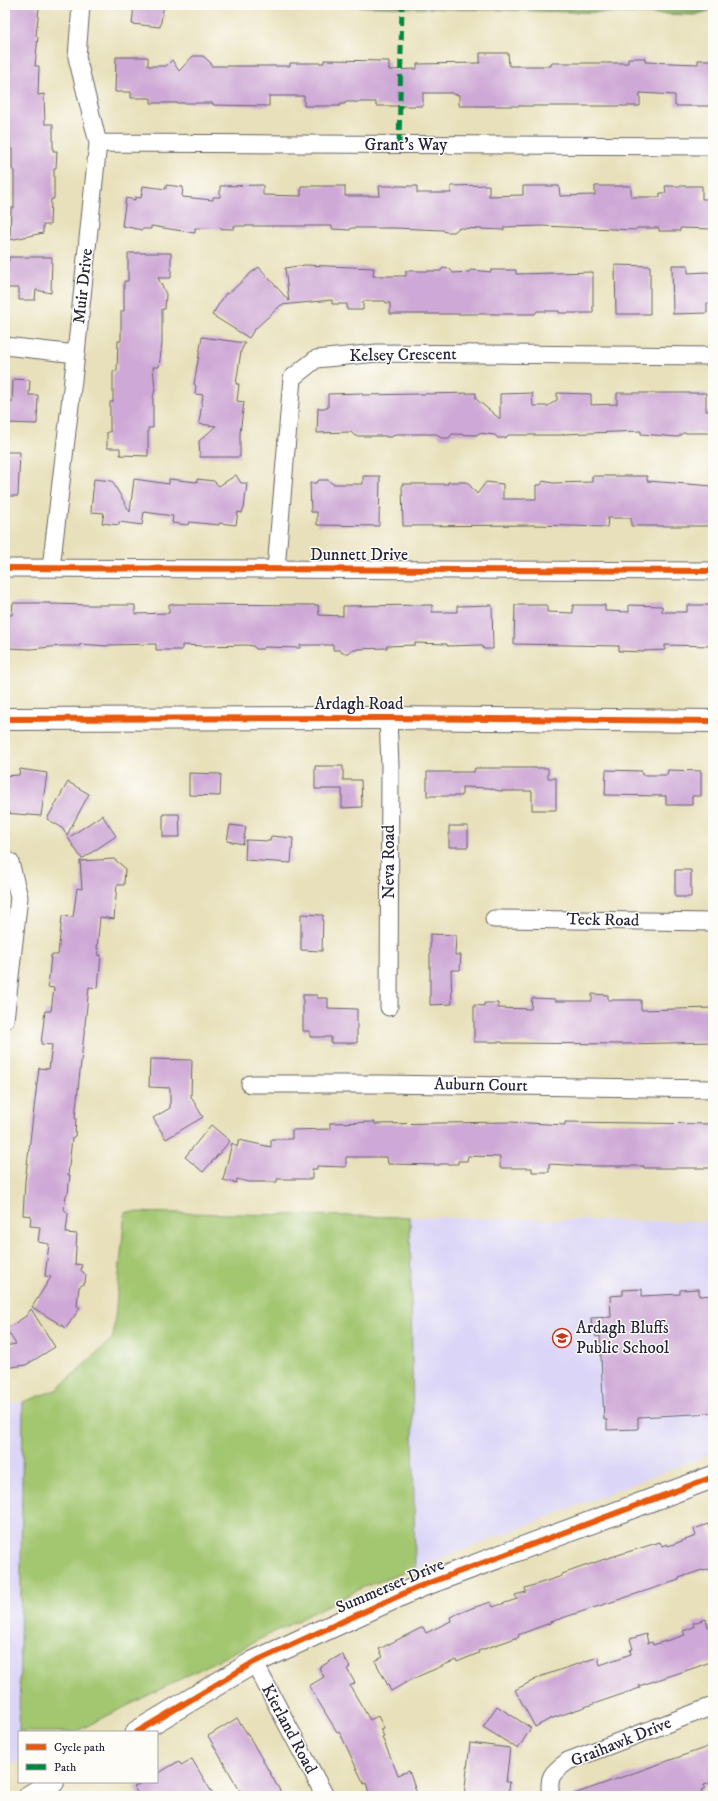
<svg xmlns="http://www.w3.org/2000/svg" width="718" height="1801" viewBox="0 0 718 1801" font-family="'IM FELL DW Pica',serif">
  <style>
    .built { fill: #dbd6f7 }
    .green { fill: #a3c66f; stroke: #627455 }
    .forest { fill: #82ab62; stroke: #52664e }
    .building { fill: #cea8d6 }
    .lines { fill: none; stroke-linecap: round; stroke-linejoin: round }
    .street-casing { stroke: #676467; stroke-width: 19 }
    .secondary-casing { stroke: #676467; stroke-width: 24 }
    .street { stroke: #fff; stroke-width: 17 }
    .secondary { stroke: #fff; stroke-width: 22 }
    .quiet { stroke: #00873e; stroke-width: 5; stroke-dasharray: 10 5; stroke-linecap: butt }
    .cycleway-casing { stroke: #fdfcf7; stroke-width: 8 }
    .cycleway { stroke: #e8590c; stroke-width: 6 }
    .labels { text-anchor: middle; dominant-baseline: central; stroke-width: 3; stroke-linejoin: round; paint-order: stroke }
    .street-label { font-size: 17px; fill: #22223b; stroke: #fdfcf7 }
    .poi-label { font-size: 17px; fill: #22223b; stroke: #fdfcf7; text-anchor: start }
  </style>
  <rect width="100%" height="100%" fill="#fdfcf7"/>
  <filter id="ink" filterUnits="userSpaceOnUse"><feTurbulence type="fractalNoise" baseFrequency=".025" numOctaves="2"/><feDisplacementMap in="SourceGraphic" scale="8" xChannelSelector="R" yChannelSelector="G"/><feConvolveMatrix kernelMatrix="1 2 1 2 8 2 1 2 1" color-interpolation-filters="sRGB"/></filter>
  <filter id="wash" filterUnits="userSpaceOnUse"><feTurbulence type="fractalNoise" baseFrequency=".012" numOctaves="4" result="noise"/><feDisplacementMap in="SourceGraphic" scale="16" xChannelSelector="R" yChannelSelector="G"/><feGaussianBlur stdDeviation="0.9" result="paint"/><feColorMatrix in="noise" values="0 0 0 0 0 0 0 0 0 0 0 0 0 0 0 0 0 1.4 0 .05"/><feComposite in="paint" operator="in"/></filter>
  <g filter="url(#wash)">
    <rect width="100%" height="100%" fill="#e8e0ba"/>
    <!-- built -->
    <path class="built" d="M410,1217l303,5v231l-298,116z
      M23,1402l-4,358 -14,9v-365z"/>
    <!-- green -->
    <path class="green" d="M125,1212l285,5 5,352 -51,18 -289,145h-56l4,-330 33,-12 57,-52z"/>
    <!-- forest -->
    <path class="forest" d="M299,5h414v5l-19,5z"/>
    <g id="blocks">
      <!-- building -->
      <path class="building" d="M5,5h31v3h3l-3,28 2,1 -3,29h4l-1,29 6,-1 1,30h8v27h4l-1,17h-2v31h-3l-1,26h-7v8l-33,7 1,-32h3v-37l-2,-2v-20h-2v-9h-2v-19h-3z
        M134,5h30l-4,22 -28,-3z
        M480,53h28l1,13h42v-3h77v-5h17v4l53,2v-4h15l-2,46h-36v-11l-35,-2v13h-181v-11l-6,-1v-1h-30v13h-47v-4h-31v2h-5v2h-36v-10h-35v10l-56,-1v-2h-62v-5h-20v-6h-16l1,-35h32v9h18l6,-6 7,11 14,-15h10l8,7v3h79v-3h34v-3l65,1v9l28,-1v-5l63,-1z
        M166,185l17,2 -1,10 31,3v-3h7v-11l43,-1v10l38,1v-10h44v10h35l-1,-10h38v7h34v-7l38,-1v11l34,-1v-9h36l1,10 35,-1v-9h36v11h29v-4h6l-1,-7h37v13h11v30l-33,-1v3h-21v-3h-22l-2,2 -92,-4 -39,1v3l-45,-2 -5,4h-9l-2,-2 -49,-2h-43l-1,2 -18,-1v-3h-98v3l-39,-1v5l-44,-7v3h-8l-1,1 -20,-4 4,-28 9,2v-3l6,1 2,-12 23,3z
        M128,253h43v25h-13l8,16 -1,15h-3v35l-3,23h-6l2,22 -2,9v30h-5v28l-28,-1v-7h-13v-16h3v-30h3v-31h4l1,-30h3v-30h3v-30h4z
        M5,257l4,4v-4h43l-1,36 -15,-3 -1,10h-16v-12h-14z
        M305,265l69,3 -1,8h33v-5h35l2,-3 7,1 3,4 16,-1 2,-2 20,2v-2h25v4l77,-2v41h-34v-2h-22l-2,3h-145v-11h-4l-1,-2h-22v9h-16v-6h-15v-4l-51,5 -27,25 -5,8 -37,-23 14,-22 2,1 23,-21 8,-6 30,34 -4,-33z
        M615,265l35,1v48h-34z
        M672,265h16v8l19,-1 6,2v29h-6v10l-34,1z
        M202,337l43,6 -4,8 -5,33h3l-2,17 7,1 -4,31v24h-40l-1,-16 17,-15 -17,-2 4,-29 -8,-1 1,-8 -2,-2z
        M13,379l17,1 -1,15h9l-1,29 -32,-1v-29l7,9z
        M362,393v2l114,-2v6l24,20v-25l32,-1 1,13h15l9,-6v-7l34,1v11l26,-1v-11h89v18h7v22h-30l-5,4 -37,-3v-3l-77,3 -2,1h-54l-2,3h-8l-3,-3 -16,-2 -2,2 -25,-1 -3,4h-8l-4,-4h-42l-3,3h-6l-1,-1h-30l-4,-4 -34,1 1,-25h10v-14z
        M5,452h15l-2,44h-13z
        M236,475l5,8h6l-3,26h-1l-1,4 -4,-1 -2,13 -17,-2v2l-30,-3 -1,3 -16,-2 1,-7 -29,-4 -2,13 -23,-3v3l-17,-2 2,-10 -13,-1 3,-33 18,2 18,31 4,-33 35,5v-5l28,3v-3l17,2 5,5z
        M363,476h17l-1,50 -62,-1v-13h-6l-1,-29h6l3,-3h9l5,4h30z
        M592,476h55v5l66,5v40h-82v-8h-23l-1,9 -73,-2 -131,1 -1,-42h46v-2h19l10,12 9,-12 17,2v15h33v-14h5l2,-4 10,2 39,-1z
        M13,603h38v1l39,1h45v9l34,-1v-9l149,1 1,10 24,1v-10l89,-1v7h25v-6l35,-1 1,44h-9l-3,-4 -34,1v-2l-32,-1v2l-28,1v2l-30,1v1h-5l-3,3h-7l-2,-3h-7v-5h-33v3l-35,-1 -2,2h-7l-3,-3 -6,-1 -43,1 -22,-1v5h-26v-6l-48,1 -1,1 -27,-2v2h-19l-30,3 -26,-1v-33h7z
        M515,605h32v7l26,1v-8h32v6l24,1v-7l33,1v6h25v-7h26v41l-48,-1v5l-21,1v1l-25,-1v-5l-105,-2z
        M315,766h28v14h18l1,27 -20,1v-19h-27z
        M475,768h73v10h8v32h-24v-19h-33l-10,-3 -27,-1v9h-35v-24h47z
        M20,769l27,4 -6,43 -36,-3v-37l14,-1z
        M606,770l36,1v4h25l1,-5 33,1v25h-9v9h-26v-9l-61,-1z
        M189,773l32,1 -1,22 -31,-1z
        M68,782l21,12 -22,41 -6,-8 -14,-8z
        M163,814h16l1,23h-17z
        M102,815l14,21 -34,23 -14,-21z
        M230,825l16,2 -3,17 -16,-3z
        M449,826h19v21h-19z
        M271,836l22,2 -2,25 -46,-3 1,-20 24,1z
        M114,859l11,9 -1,17h-7l-3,34 -14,-2 -3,32h2l-1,6h3l-3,33 -9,-1 -14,131h1l-1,18 -3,2 -4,37h2l-2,18 -2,2 -2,14 4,5 -2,19 11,1 -2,30 7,1 -1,5 5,5 -1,8 -6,4 -2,19 3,2 -14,20 -34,-21 19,-30 -6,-1 4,-32 -11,-2 2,-15 -10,-1 1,-10 -8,-1 2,-34 14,-113 10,1 3,-24 -11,-1 4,-33h6l3,-23 -6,-1 3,-32h7l4,-39 11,1 4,-29 5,1 -2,-28z
        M675,870h16v27h-16z
        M301,914l22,1 -1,36 -21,-1z
        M430,934l26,1 -1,20h6l-1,15h-9l1,34 -22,1z
        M592,994l16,1v5h33v10l72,-2v34l-89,2 -122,-1v-1h-28v-37l10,1v-3h14v5l33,1 1,-11 23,1v2h37z
        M303,995h14v3h11v10l29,1v34h-26v-6h-21v-6h-7z
        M150,1059l42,1 -1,37 12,20 -37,22 -13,-21 17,-10v-20l-21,-1z
        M375,1122v2l135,-2 55,3v-3l148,2v44h-69v-2h-59l-36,-2v8h-17v-4h-32v-11l-32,-1 -1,5h-9v3h-18v1l-52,-1 -1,-7h-41v10l-29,-1v3h-5v10h-35v3h-28l-12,-3 -1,4 -13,-3 9,-37 5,4 2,-7 32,7v-8h21v-9l38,-1v-6z
        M211,1125l19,16 -27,31 -18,-15z
        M642,1289v7l38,-2v-4l19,-1v7l14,-1v118l-75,4v12l-31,1v-10h-3l-4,-84 -4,1 -1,-5h-3l-1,-14 20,-1 -1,-21 13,-1v-5z
        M31,1309l24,38 -29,18 -21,3v-22l11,-2 -10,-15 20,-13z
        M708,1524l5,15v29l-10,3 -1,-1 -23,8v2l-129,42v1l-32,12 1,2 -41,14 1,2 -22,9 -1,-2 -44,19 -21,12 -16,-30 8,-4 -4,-8 44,-22 3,6 25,-12 -1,-4 22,-9 19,-6 2,5 24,-8 -2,-4 11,-3 -1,-4 37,-12v-2l46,-16 52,-16 2,4 5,-2 1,2 28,-10 -2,-7z
        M706,1619l2,8 5,-2v36l-19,7 -55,18 1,2 -90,31 -15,8 -20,-37 27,-14 56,-19 2,8 31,-11 -1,-4 3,-1 -3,-10 16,-5 2,9 4,-1 1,3 32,-10 -2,-4 11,-4 -1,-4z
        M342,1654l8,13 -3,2 8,14 -5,3 20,34 8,-4 6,12 -4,1 4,7 -2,1 16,38 11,-4 9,25h-48l-4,-13 -2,1 -25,-53 -2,1 -28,-46 15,-9 -5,-9z
        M497,1706l34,22 -13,21 -35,-22z
        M237,1718l16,25 30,53h-40l-35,-60z
        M470,1743l40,5 -4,34h4l-2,14h-44z
        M713,1745v37l-9,3 1,3 -4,2 2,6h-129v-2z
        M192,1759l22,37h-75l-5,-9 9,-5h14v-8l22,-13 2,4z"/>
    </g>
  </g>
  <g filter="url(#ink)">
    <use href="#blocks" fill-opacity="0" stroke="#676467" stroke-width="1"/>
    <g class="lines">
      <defs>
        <path id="street" d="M98,143l615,3
          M5,346l71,8
          M5,568l708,3
          M51,568l25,-214 22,-211 -21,-86 4,-52
          M276,569l16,-191 24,-19 61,-6 336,3
          M388,718l2,48 -1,241
          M5,860l5,2 9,35 -14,123
          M494,919l219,3
          M250,1084h131l332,5
          M254,1662l71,134
          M551,1796c-4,-20 2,-24 17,-35l145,-55"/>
        <path id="secondary" d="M5,719l383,-1 325,3
          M137,1732l117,-70 164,-75 295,-110
          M30,1796l23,-14"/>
      </defs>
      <!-- street casing -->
      <use href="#street" class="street-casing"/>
      <!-- secondary casing -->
      <use href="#secondary" class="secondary-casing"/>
      <!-- street -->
      <use href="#street" class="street"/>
      <!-- secondary -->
      <use href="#secondary" class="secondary"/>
      <!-- quiet -->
      <path class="quiet" d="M399,145l3,-140"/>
      <defs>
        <path id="cycleway" d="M5,568l708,3
          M5,719l383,-1 325,3
          M137,1732l117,-70 164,-75 295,-110"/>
      </defs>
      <!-- cycleway casing -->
      <use href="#cycleway" class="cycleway-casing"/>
      <!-- cycleway -->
      <use href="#cycleway" class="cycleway"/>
    </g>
  </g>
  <!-- icons -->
  <defs>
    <symbol id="school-ring" viewBox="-11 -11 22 22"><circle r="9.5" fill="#fdfcf7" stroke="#c8321e" stroke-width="1.5"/><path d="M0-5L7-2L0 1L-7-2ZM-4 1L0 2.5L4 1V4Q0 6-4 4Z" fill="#c8321e"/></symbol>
  </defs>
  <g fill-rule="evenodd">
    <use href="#school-ring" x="551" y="1327" width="22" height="22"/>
  </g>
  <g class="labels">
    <!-- street labels -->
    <g class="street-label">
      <text x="406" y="145">Grant's Way</text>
      <text transform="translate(83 286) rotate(-84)">Muir Drive</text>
      <text transform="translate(403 355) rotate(-1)">Kelsey Crescent</text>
      <text x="359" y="555">Dunnett Drive</text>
      <text x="359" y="704">Ardagh Road</text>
      <text transform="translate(389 862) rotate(-90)">Neva Road</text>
      <text transform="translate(603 920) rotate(1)">Teck Road</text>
      <text transform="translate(481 1085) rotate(1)">Auburn Court</text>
      <text transform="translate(390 1586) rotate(-23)">Summerset Drive</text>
      <text transform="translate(289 1729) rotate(62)">Kierland Road</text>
      <text transform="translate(621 1742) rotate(-22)">Graihawk Drive</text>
    </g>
    <!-- poi labels -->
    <g class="poi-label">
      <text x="576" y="1328">Ardagh Bluffs<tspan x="576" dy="20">Public School</tspan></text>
    </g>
  </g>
  <!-- margin -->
  <rect width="718" height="1801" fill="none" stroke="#fdfcf7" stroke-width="20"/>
  <!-- legend -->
  <rect x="18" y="1731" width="140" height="52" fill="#fdfcf7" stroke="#a5a5ac"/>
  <rect x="26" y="1744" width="20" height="6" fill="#e8590c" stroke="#a5a5ac"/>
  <text x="54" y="1751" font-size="12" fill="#22223b">Cycle path</text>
  <rect x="26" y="1764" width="20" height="6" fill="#00873e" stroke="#a5a5ac"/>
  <text x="54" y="1771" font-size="12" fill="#22223b">Path</text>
</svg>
